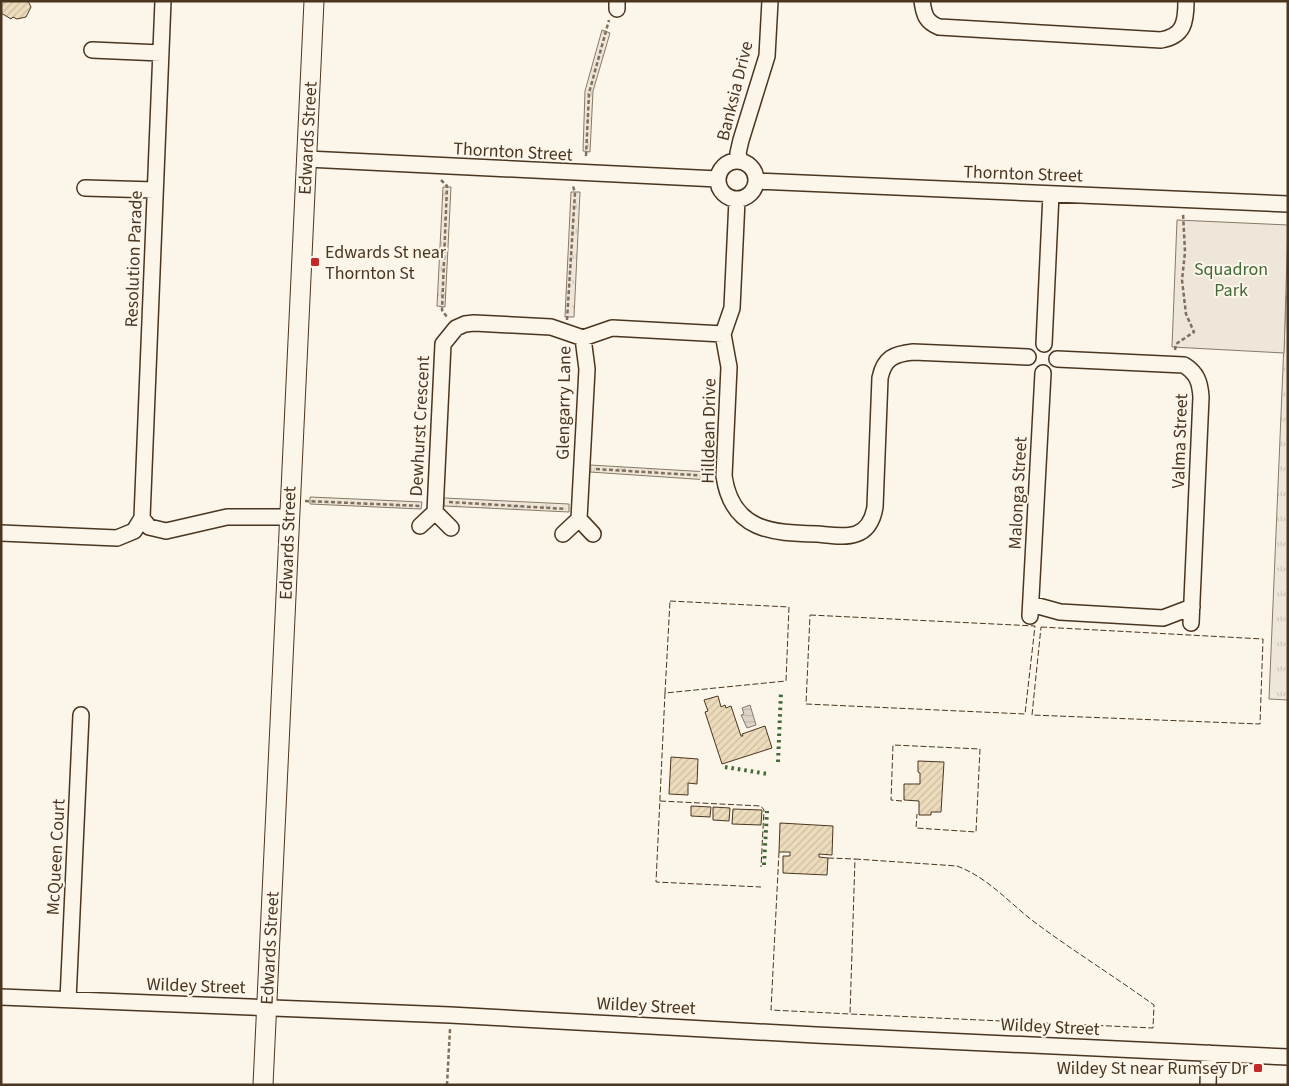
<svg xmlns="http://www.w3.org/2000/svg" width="1289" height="1086" viewBox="0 0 1289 1086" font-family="'Source Sans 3',sans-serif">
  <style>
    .grass { fill: url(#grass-tufts); stroke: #887966 }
    .green { fill: #ede6d9; stroke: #887966 }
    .water { fill: url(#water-rules); stroke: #887966 }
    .building { fill: url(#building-hatch); stroke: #4a3520 }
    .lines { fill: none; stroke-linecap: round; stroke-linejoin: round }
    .minor-casing { stroke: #4a3520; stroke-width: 18 }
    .major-casing { stroke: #4a3520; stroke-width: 21 }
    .path { stroke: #7f6f5c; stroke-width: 2.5; stroke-dasharray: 4 2.5; stroke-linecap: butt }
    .minor { stroke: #fbf6e9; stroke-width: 15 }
    .major { stroke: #fbf6e9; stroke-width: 19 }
    .hedge { stroke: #436837; stroke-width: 4; stroke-dasharray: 2.5 4; stroke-linecap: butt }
    .fence { stroke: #4a3520; stroke-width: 1; stroke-dasharray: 6 2.5; stroke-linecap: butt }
    .poi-dot { fill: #c62828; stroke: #fbf6e9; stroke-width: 2 }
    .labels { text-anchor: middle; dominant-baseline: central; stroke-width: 4; stroke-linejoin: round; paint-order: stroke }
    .street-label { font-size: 18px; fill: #4a3520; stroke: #fbf6e9 }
    .poi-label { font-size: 18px; fill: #4a3520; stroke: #fbf6e9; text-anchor: start }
    .park-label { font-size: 18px; fill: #436837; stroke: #fbf6e9 }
  </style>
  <defs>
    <pattern id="grass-tufts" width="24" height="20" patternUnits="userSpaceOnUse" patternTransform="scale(1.25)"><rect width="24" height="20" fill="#ede6d9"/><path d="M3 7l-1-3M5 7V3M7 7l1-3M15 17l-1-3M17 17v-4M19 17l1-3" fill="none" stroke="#cdc6ba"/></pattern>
    <pattern id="water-rules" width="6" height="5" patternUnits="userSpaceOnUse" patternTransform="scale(1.25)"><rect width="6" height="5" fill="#dcd4c6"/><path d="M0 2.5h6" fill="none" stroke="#beb7aa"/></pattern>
    <pattern id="building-hatch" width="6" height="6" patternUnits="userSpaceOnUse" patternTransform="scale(1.25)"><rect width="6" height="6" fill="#ecdcbc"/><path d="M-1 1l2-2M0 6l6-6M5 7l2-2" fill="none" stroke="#ccbda1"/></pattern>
  </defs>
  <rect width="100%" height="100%" fill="#fbf6e9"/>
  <!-- grass -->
  <path class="grass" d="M602,30l8,3 -17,58 -3,61 -7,-1 2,-60z
    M443,187h8l-6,120 -8,-1z
    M571,192h9l-6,125h-9z
    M1286,296h2v404l-19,-1z
    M590,465l119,7v8l-119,-8z
    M310,497l112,5 -1,7 -111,-5z
    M444,498l125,6v8l-125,-6z"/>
  <!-- green -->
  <path class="green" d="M1177,220l111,5 -4,128 -112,-6z"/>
  <!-- water -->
  <path class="water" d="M750,705l6,20 -9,3 -6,-13 3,-1 -2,-6z"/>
  <!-- building -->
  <path class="building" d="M1,1h27l3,6 -5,10 -9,2 -4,-2 -2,2 -10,-6z
    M718,696l3,11 4,-2 1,3 5,-2 10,30h2l-1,-2 23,-8 7,22 -50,16 -17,-52 3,-1 -4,-11z
    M671,757l27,2 -1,25 -9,-1v12l-19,-1z
    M918,761l26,1 -3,50h-10v3h-12v-14l-15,-1v-16h16v-11l-2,-1z
    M691,806l20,1 -1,10 -19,-1z
    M713,807l17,1 -1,13 -16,-1z
    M733,809l29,1 -1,15 -29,-1z
    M780,823l53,3 -1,29 -13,-1v3l9,1 -1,17 -44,-2v-17h7v-4h-11z"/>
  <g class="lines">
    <defs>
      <path id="minor" d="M922,1c2,14 4,21 17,26l222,13c23,-4 25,-18 25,-39
        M617,9v-8
        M92,50l69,3
        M307,159l411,20
        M718 180a19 19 0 1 1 38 0a19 19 0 1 1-38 0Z
        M740,161l-2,-8 3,-13 26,-84 3,-55
        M757,181l531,23
        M85,188l70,2
        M737,200l-5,108 -9,26 6,33 -5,109c8,55 48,57 93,58 12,1 28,4 39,0 12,-4 17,-15 19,-27l5,-129c4,-20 14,-24 33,-26l115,5
        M1044,344l7,-150
        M1057,359l127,6c13,8 16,17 17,32l-10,226
        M435,512l8,-168 13,-16 9,-4 9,-1 77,4 32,11 29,-10 111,6
        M142,518l21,-517
        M579,519l8,-150 -4,-31
        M420,526l15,-14 16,16
        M1,533l116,5 17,-7 8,-13 7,9 17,4 61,-14h62
        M563,534l16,-15 14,15
        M1031,604l29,8 103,6 29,-11
        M1030,616l13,-243
        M1,997l449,18 366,20 472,22
        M68,1000l13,-285
        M1208,1085l1,-32"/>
      <path id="major" d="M263,1085l51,-1084"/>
    </defs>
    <!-- minor casing -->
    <use href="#minor" class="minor-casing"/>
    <!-- major casing -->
    <use href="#major" class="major-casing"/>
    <!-- path -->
    <path class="path" d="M586,156l3,-63 20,-73
      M441,180l6,6 -5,124 5,7
      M567,320l8,-127 -2,-7
      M1175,350l1,-6 18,-12 -8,-18 -4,-34 3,-28 -2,-39
      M596,469l114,7
      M305,501l117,5
      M449,502l117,7
      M447,1085l3,-56"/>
    <!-- minor -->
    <use href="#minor" class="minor"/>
    <!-- major -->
    <use href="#major" class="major"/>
    <!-- hedge -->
    <path class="hedge" d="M778,762l3,-71
      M725,767l43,7
      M764,865l3,-54"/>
    <!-- fence -->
    <path class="fence" d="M670,601l119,6 -3,74 -121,12z
      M810,615l225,11 -10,88 -219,-10z
      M1041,627l222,12 -3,85 -228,-9z
      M665,693l-9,189 105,5
      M660,801l101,5 3,4 -3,57
      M902,801l-11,-1 2,-55 87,4 -4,83 -60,-4 1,-14
      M779,852l-8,158 79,4
      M828,858l27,1
      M855,859l102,7c32,12 53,38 80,58 38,28 78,53 117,81l-1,23 -303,-14z"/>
  </g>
  <!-- markers -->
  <g class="poi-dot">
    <rect x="310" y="257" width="10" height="10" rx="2.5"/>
    <rect x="1253" y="1063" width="10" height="10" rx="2.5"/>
  </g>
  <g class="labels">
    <!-- street labels -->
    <g class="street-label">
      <text transform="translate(735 91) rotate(-76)">Banksia Drive</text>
      <text transform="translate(308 138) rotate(-87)">Edwards Street</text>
      <text transform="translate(513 152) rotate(3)">Thornton Street</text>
      <text transform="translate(1023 174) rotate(2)">Thornton Street</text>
      <text transform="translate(134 259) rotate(-88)">Resolution Parade</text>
      <text transform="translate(564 403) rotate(-89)">Glengarry Lane</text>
      <text transform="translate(420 426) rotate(-87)">Dewhurst Crescent</text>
      <text transform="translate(709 431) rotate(-89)">Hilldean Drive</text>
      <text transform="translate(1180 441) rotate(-88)">Valma Street</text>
      <text transform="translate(1018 493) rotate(-87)">Malonga Street</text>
      <text transform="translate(288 543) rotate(-88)">Edwards Street</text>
      <text transform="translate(56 857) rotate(-87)">McQueen Court</text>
      <text transform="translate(270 948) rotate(-87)">Edwards Street</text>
      <text transform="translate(196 986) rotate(2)">Wildey Street</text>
      <text transform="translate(646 1006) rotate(3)">Wildey Street</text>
      <text transform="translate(1050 1027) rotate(3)">Wildey Street</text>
    </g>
    <!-- poi labels -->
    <g class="poi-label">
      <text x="325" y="252">Edwards St near<tspan x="325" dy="21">Thornton St</tspan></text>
      <text x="1248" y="1068" text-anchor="end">Wildey St near Rumsey Dr</text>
    </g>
    <!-- park labels -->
    <g class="park-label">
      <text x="1231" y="269">Squadron<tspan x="1231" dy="21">Park</tspan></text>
    </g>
  </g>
  <!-- border -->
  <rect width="1289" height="1086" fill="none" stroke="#4a3520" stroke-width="5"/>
</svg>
